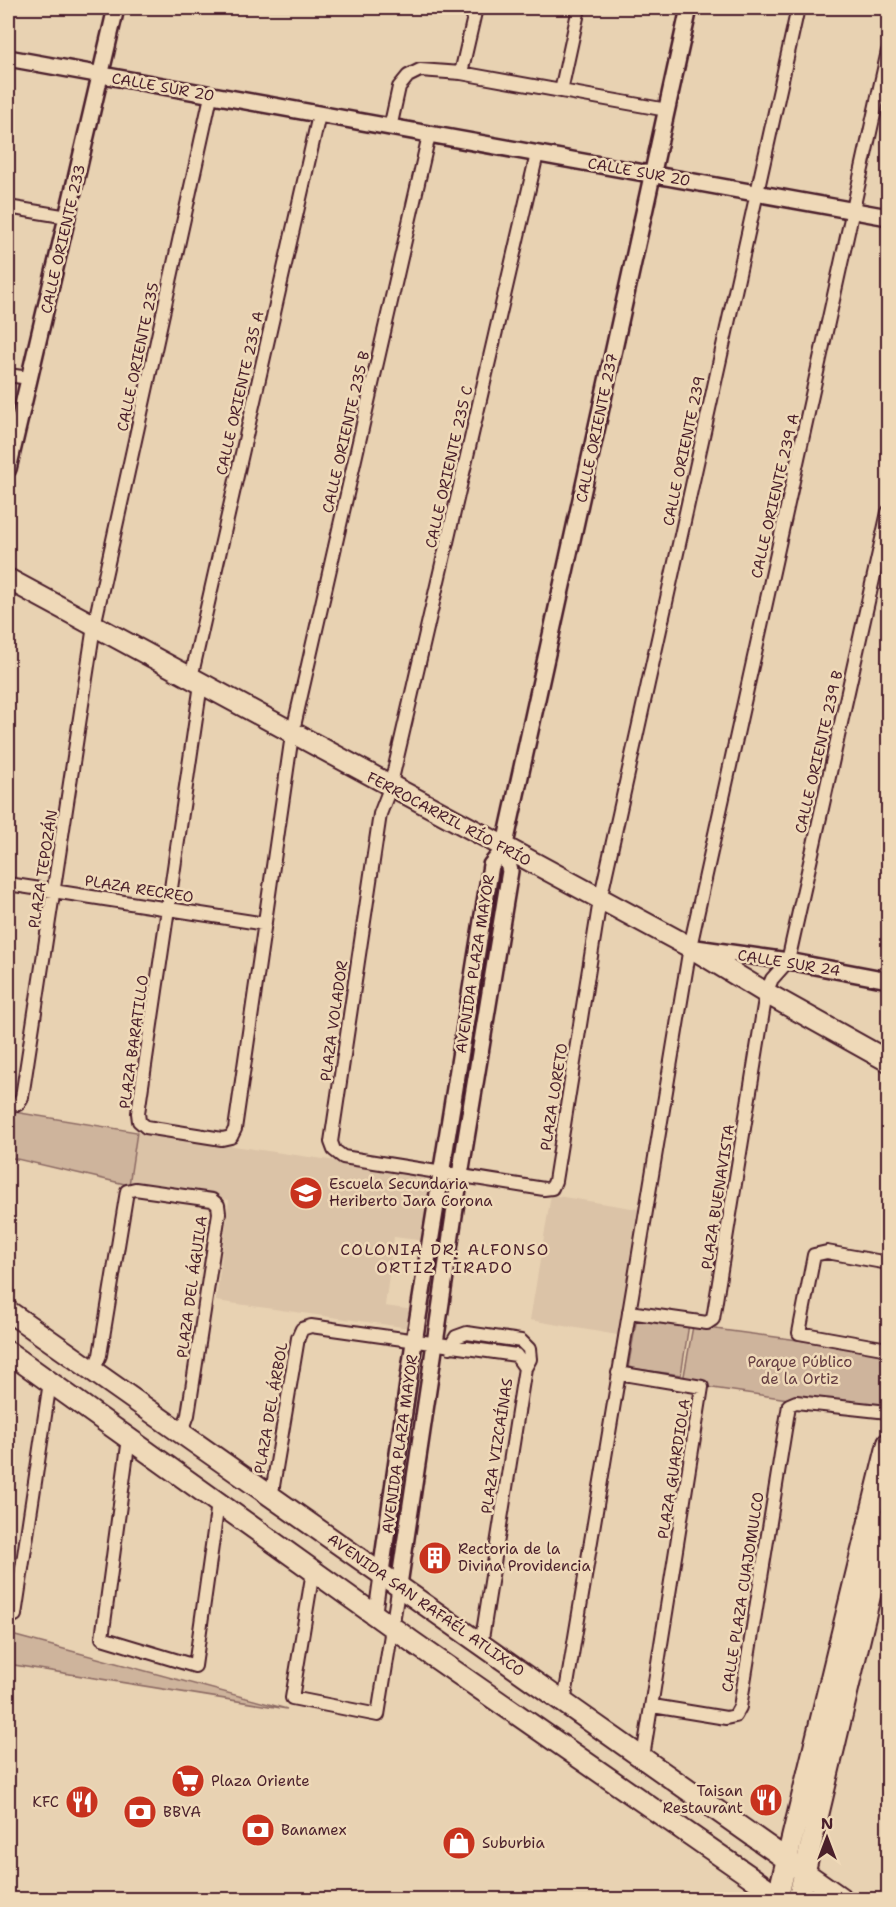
<svg xmlns="http://www.w3.org/2000/svg" width="896" height="1907" viewBox="0 0 896 1907" font-family="'Shantell Sans',sans-serif">
  <style>
    .built { fill: #dbc3a7 }
    .park { fill: #ceb49c; stroke: #8c6a64; stroke-width: 1.5 }
    .lines { fill: none; stroke-linecap: round; stroke-linejoin: round }
    .minor-casing { stroke: #4a1f2b; stroke-width: 16 }
    .tertiary-casing { stroke: #4a1f2b; stroke-width: 20 }
    .primary-casing { stroke: #4a1f2b; stroke-width: 24 }
    .minor { stroke: #efd9b8; stroke-width: 12 }
    .tertiary { stroke: #efd9b8; stroke-width: 15 }
    .primary { stroke: #efd9b8; stroke-width: 20 }
    .labels { text-anchor: middle; dominant-baseline: central; stroke-width: 5; stroke-linejoin: round; paint-order: stroke }
    .street-label { font-size: 15px; fill: #4a1f2b; stroke: #efd9b8 }
    .poi-label { font-size: 15px; fill: #4a1f2b; stroke: #efd9b8; text-anchor: start }
    .park-label { font-size: 15px; fill: #643d42; stroke: #efd9b8 }
    .neighbourhood-label { font-size: 16px; letter-spacing: 1.5px; fill: #4a1f2b; stroke: #efd9b8 }
  </style>
  <rect width="100%" height="100%" fill="#e8d2b2"/>
  <filter id="ink" filterUnits="userSpaceOnUse"><feTurbulence type="fractalNoise" baseFrequency=".0167" numOctaves="2"/><feDisplacementMap in="SourceGraphic" scale="12" xChannelSelector="R" yChannelSelector="G"/><feConvolveMatrix kernelMatrix="1 2 1 2 8 2 1 2 1" color-interpolation-filters="sRGB"/></filter>
  <g filter="url(#ink)">
    <!-- built -->
    <path class="built" d="M137,1132l297,43 -9,66 -31,-4 -9,69 28,4 -3,18 -194,-27 13,-101 -100,-15z
      M551,1195l93,15 -21,126 -93,-16z"/>
    <!-- park -->
    <path class="park" d="M8,1111l129,21 -8,53 -121,-28z
      M637,1317l52,7 -8,51 -53,-7z
      M693,1326l195,26v53l-93,-5 -96,-14 -16,-5z
      M8,1634l279,75 -279,-45z"/>
    <g class="lines">
      <defs>
        <path id="minor" d="M461,73l15,-65
          M561,91l18,-83
          M390,128l9,-41 9,-11 12,-6 41,3 206,37
          M537,154l-147,634 -10,26 -49,328 3,8 9,7 201,32 8,-1 3,-7 45,-281 198,-892
          M8,207l60,10
          M8,375l21,3
          M191,678l128,-563
          M201,684l-63,429 1,8 7,6 76,12 9,-2 4,-8 57,-394 137,-600
          M8,884l257,40
          M8,1105l10,-1 4,-7 72,-471 117,-530
          M888,1263l-61,-11 -13,3 -15,78 89,16
          M629,1312l78,11 6,-4 53,-326 6,-14 16,-18 100,-449
          M450,1347l6,-10 11,-4 54,8 8,8 1,10 -5,9
          M93,1371l7,-16 27,-164 8,-2 77,11 6,5 1,8 -31,202 -7,19
          M618,1373l84,14 -59,370
          M129,1438l-27,200 93,28 23,-163
          M271,1498l27,-160 4,-9 9,-3 205,29 9,13 -44,277
          M313,1571l-21,127 86,17 21,-130
          M8,1613l7,2 35,-233
          M375,1615l6,-43
          M564,1703l126,-756 198,-896
          M653,1706l73,12 9,-2 5,-9 49,-302 7,-3 92,10"/>
        <path id="tertiary" d="M8,58l880,159
          M8,469l108,-461
          M696,948l92,13 100,19
          M381,1572l33,-230 77,-477 13,-16 185,-841
          M399,1585l61,-410 50,-304 -6,-22"/>
        <path id="primary" d="M8,579l682,368 76,46 122,68
          M8,1311l836,589
          M8,1352l406,291 370,257
          M777,1900l111,-457
          M798,1900l90,-380"/>
      </defs>
      <!-- minor casing -->
      <use href="#minor" class="minor-casing"/>
      <!-- tertiary casing -->
      <use href="#tertiary" class="tertiary-casing"/>
      <!-- primary casing -->
      <use href="#primary" class="primary-casing"/>
      <!-- minor -->
      <use href="#minor" class="minor"/>
      <!-- tertiary -->
      <use href="#tertiary" class="tertiary"/>
      <!-- primary -->
      <use href="#primary" class="primary"/>
    </g>
  </g>
  <!-- icons -->
  <defs>
    <symbol id="school-disc" viewBox="-11 -11 22 22"><circle r="9.5" fill="#c8321e" stroke="#efd9b8"/><path d="M0-5L7-2L0 1L-7-2ZM-4 1L0 2.5L4 1V4Q0 6-4 4Z" fill="#fff"/></symbol>
    <symbol id="building-disc" viewBox="-11 -11 22 22"><circle r="9.5" fill="#c8321e" stroke="#efd9b8"/><path d="M-4-6H4V6H1V3H-1V6H-4ZM-2.5-4.3h1.7v1.8h-1.7ZM.8-4.3h1.7v1.8H.8ZM-2.5-1h1.7V.8h-1.7ZM.8-1h1.7V.8H.8Z" fill="#fff"/></symbol>
    <symbol id="supermarket-disc" viewBox="-11 -11 22 22"><circle r="9.5" fill="#c8321e" stroke="#efd9b8"/><path d="M-6-5.5h2.5l.6 2H6L4.5 2H-2.5L-4.4-4H-6ZM-1.5 3.2a1.3 1.3 0 1 0 .1 0ZM3 3.2a1.3 1.3 0 1 0 .1 0Z" fill="#fff"/></symbol>
    <symbol id="restaurant-disc" viewBox="-11 -11 22 22"><circle r="9.5" fill="#c8321e" stroke="#efd9b8"/><path d="M-5-6h1v4h1v-4h1v4h1v-4h1v5L-1.5 .5V6h-2V.5L-5-1ZM5-6V6H3V1.5H1.5Q1.5-4 5-6Z" fill="#fff"/></symbol>
    <symbol id="bank-disc" viewBox="-11 -11 22 22"><circle r="9.5" fill="#c8321e" stroke="#efd9b8"/><path d="M-6-4H6V4H-6ZM0-2.3a2.3 2.3 0 1 0 0 4.6a2.3 2.3 0 1 0 0-4.6Z" fill="#fff"/></symbol>
    <symbol id="shop-disc" viewBox="-11 -11 22 22"><circle r="9.5" fill="#c8321e" stroke="#efd9b8"/><path d="M-5-2.5h2.3a2.7 3.5 0 0 1 5.4 0H5L5.5 6h-11ZM-1.5-2.5h3a1.5 2.3 0 0 0-3 0Z" fill="#fff"/></symbol>
  </defs>
  <g fill-rule="evenodd">
    <use href="#school-disc" x="287" y="1174" width="38" height="38"/>
    <use href="#building-disc" x="416" y="1539" width="38" height="38"/>
    <use href="#supermarket-disc" x="169" y="1762" width="38" height="38"/>
    <use href="#restaurant-disc" x="747" y="1781" width="38" height="38"/>
    <use href="#restaurant-disc" x="63" y="1783" width="38" height="38"/>
    <use href="#bank-disc" x="121" y="1793" width="38" height="38"/>
    <use href="#bank-disc" x="239" y="1811" width="38" height="38"/>
    <use href="#shop-disc" x="440" y="1824" width="38" height="38"/>
  </g>
  <g class="labels">
    <!-- street labels -->
    <g class="street-label">
      <text transform="translate(163 87) rotate(10)">CALLE SUR 20</text>
      <text transform="translate(639 172) rotate(10)">CALLE SUR 20</text>
      <text transform="translate(63 239) rotate(-77)">CALLE ORIENTE 233</text>
      <text transform="translate(138 357) rotate(-78)">CALLE ORIENTE 235</text>
      <text transform="translate(240 393) rotate(-77)">CALLE ORIENTE 235 A</text>
      <text transform="translate(597 428) rotate(-78)">CALLE ORIENTE 237</text>
      <text transform="translate(346 432) rotate(-77)">CALLE ORIENTE 235 B</text>
      <text transform="translate(684 451) rotate(-78)">CALLE ORIENTE 239</text>
      <text transform="translate(449 467) rotate(-77)">CALLE ORIENTE 235 C</text>
      <text transform="translate(775 496) rotate(-77)">CALLE ORIENTE 239 A</text>
      <text transform="translate(819 752) rotate(-77)">CALLE ORIENTE 239 B</text>
      <text transform="translate(449 819) rotate(28)">FERROCARRIL RÍO FRÍO</text>
      <text transform="translate(43 869) rotate(-81)">PLAZA TEPOZÁN</text>
      <text transform="translate(139 889) rotate(9)">PLAZA RECREO</text>
      <text transform="translate(789 963) rotate(9)">CALLE SUR 24</text>
      <text transform="translate(475 964) rotate(-81)">AVENIDA PLAZA MAYOR</text>
      <text transform="translate(334 1021) rotate(-82)">PLAZA VOLADOR</text>
      <text transform="translate(134 1042) rotate(-82)">PLAZA BARATILLO</text>
      <text transform="translate(554 1097) rotate(-81)">PLAZA LORETO</text>
      <text transform="translate(718 1197) rotate(-81)">PLAZA BUENAVISTA</text>
      <text transform="translate(192 1287) rotate(-82)">PLAZA DEL ÁGUILA</text>
      <text transform="translate(271 1408) rotate(-80)">PLAZA DEL ÁRBOL</text>
      <text transform="translate(400 1444) rotate(-82)">AVENIDA PLAZA MAYOR</text>
      <text transform="translate(497 1446) rotate(-81)">PLAZA VIZCAÍNAS</text>
      <text transform="translate(674 1469) rotate(-81)">PLAZA GUARDIOLA</text>
      <text transform="translate(743 1592) rotate(-81)">CALLE PLAZA CUAJOMULCO</text>
      <text transform="translate(426 1605) rotate(35)">AVENIDA SAN RAFAÉL ATLIXCO</text>
    </g>
    <!-- poi labels -->
    <g class="poi-label">
      <text x="329" y="1184">Escuela Secundaria<tspan x="329" dy="17">Heriberto Jara Corona</tspan></text>
      <text x="458" y="1549">Rectoria de la<tspan x="458" dy="17">Divina Providencia</tspan></text>
      <text x="211" y="1781">Plaza Oriente</text>
      <text x="743" y="1791" text-anchor="end">Taisan<tspan x="743" dy="17">Restaurant</tspan></text>
      <text x="59" y="1802" text-anchor="end">KFC</text>
      <text x="163" y="1812">BBVA</text>
      <text x="281" y="1830">Banamex</text>
      <text x="482" y="1843">Suburbia</text>
    </g>
    <!-- park labels -->
    <g class="park-label">
      <text x="800" y="1362">Parque Público<tspan x="800" dy="17">de la Ortiz</tspan></text>
    </g>
    <!-- neighbourhood labels -->
    <g class="neighbourhood-label">
      <text x="445" y="1249">COLONIA DR. ALFONSO<tspan x="445" dy="18">ORTIZ TIRADO</tspan></text>
    </g>
  </g>
  <!-- margin -->
  <rect width="896" height="1907" fill="none" stroke="#efd9b8" stroke-width="30"/>
  <rect x="15" y="15" width="866" height="1877" fill="none" stroke="#4a1f2b" stroke-width="2" filter="url(#ink)"/>
  <!-- north arrow -->
  <g transform="translate(827 1838)" stroke="#efd9b8" stroke-width="4.5" paint-order="stroke">
  <path d="M0-4.5L10 22L0 15L-10 22Z" fill="#4a1f2b"/>
  <text y="-9" font-size="16" font-weight="bold" text-anchor="middle" fill="#4a1f2b">N</text>
  </g>
</svg>
